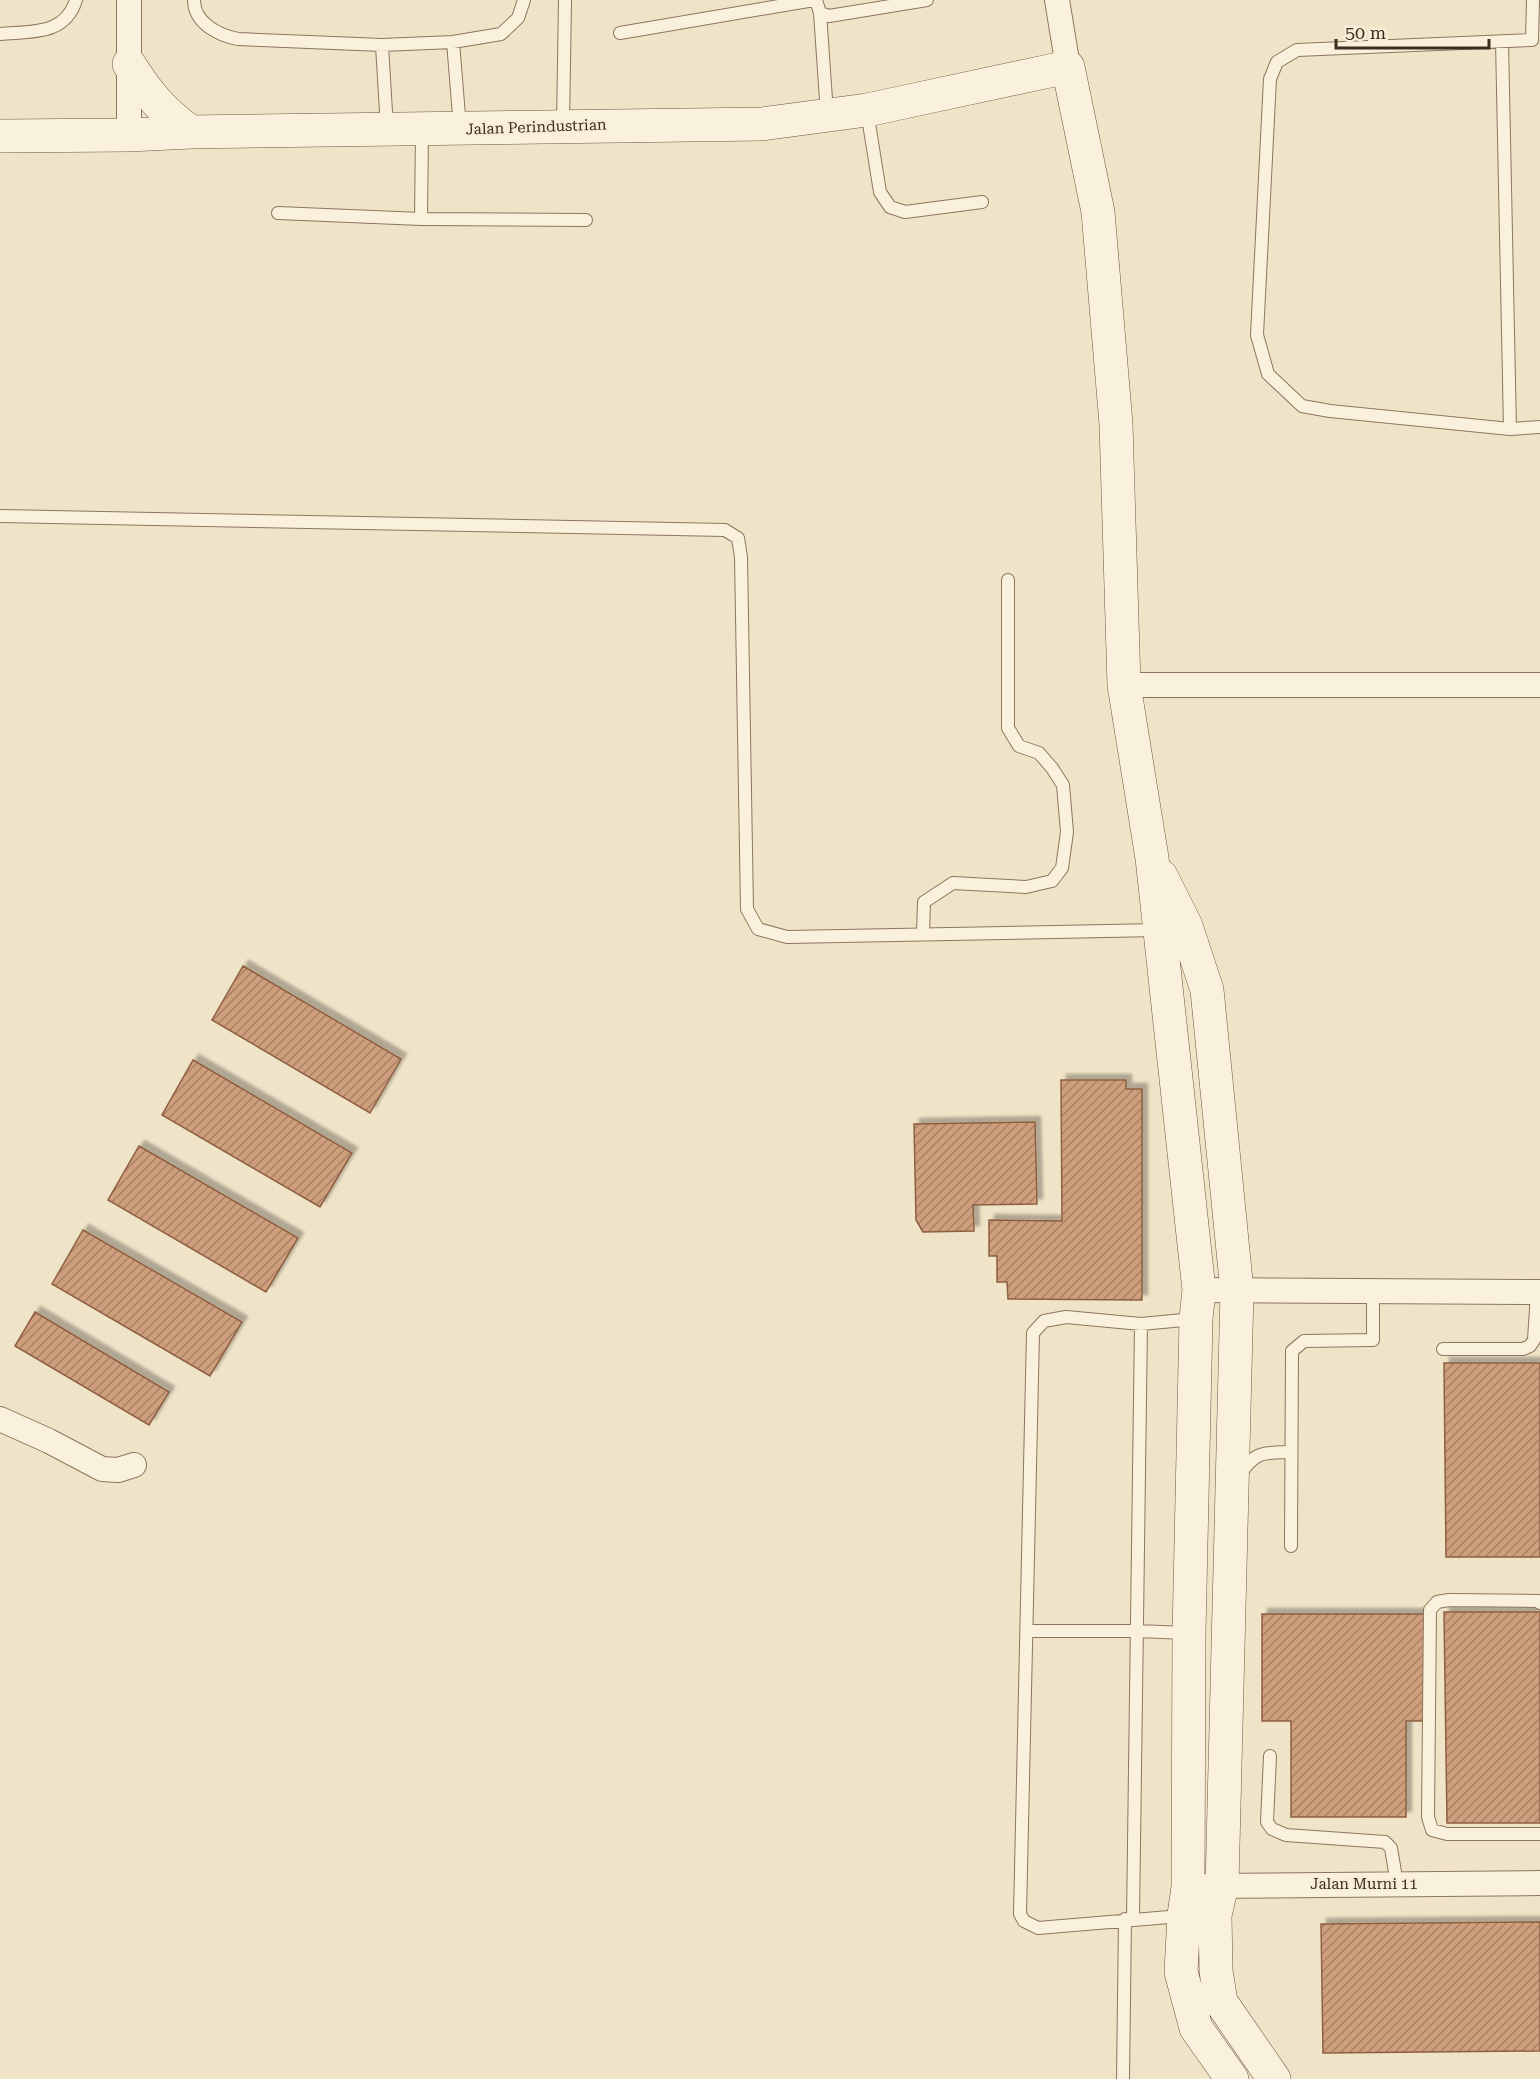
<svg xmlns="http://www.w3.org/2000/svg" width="1540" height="2079" viewBox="0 0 1540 2079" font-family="'Roboto Serif',serif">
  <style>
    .building { fill: url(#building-hatch); stroke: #8d5f41; stroke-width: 1.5; filter: url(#shadow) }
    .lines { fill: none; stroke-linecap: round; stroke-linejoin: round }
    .service-casing { stroke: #8d765c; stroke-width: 14 }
    .minor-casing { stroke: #8d765c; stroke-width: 26 }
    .secondary-casing { stroke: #6f573f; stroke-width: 34 }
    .service { stroke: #faf1dc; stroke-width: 12 }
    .minor { stroke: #faf1dc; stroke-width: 24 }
    .secondary { stroke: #faf1dc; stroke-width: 33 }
    .labels { text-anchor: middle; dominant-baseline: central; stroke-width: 4.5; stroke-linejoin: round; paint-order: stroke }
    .street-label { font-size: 15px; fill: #3d2e20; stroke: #f7eed8 }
  </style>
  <defs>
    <pattern id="building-hatch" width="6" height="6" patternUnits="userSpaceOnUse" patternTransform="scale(1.5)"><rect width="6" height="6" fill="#cf9f7d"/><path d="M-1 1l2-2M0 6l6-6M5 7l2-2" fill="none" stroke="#a98266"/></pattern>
    <filter id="shadow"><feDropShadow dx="5.5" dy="-5.5" stdDeviation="1.5" flood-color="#0004"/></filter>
  </defs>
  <rect width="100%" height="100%" fill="#f0e4c8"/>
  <!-- building -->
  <path class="building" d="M243,966l158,93 -31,54 -158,-93z
    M193,1060l159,93 -32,54 -158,-92z
    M1061,1080h65v9h16v211l-134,-1 -1,-17h-10v-26h-8v-36l73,1z
    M1035,1122l2,82 -64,1 1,26 -51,1 -7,-12 -2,-96z
    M139,1146l159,92 -32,54 -158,-92z
    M83,1230l159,92 -32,54 -158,-92z
    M35,1312l134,80 -20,33 -134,-79z
    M1444,1363h96v194h-94z
    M1444,1612h96v211h-93z
    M1262,1614h163v107h-19v96h-115v-96h-29z
    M1540,1922v129l-217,2 -2,-129z"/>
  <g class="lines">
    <defs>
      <path id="service" d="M194,0c0,23 24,35 44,39l144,6 71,-3 48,-8 17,-16 6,-18
        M816,0l4,13 9,3 98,-16
        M1533,0l-1,40 -235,10 -20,12 -7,17 -13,256 11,39 34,32 28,5 180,18 30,-2
        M820,13l7,101
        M620,33l194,-33
        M0,34c30,-3 65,2 76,-34
        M1502,41l8,388
        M453,42l7,86
        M382,45l5,84
        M867,111l13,81 10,15 15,5 77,-10
        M563,125l2,-125
        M278,213l143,6 165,1
        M421,219l1,-88
        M0,516l725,14 13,8 3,19 6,352 11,20 29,8 371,-7
        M923,934l1,-32 29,-19 73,4 26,-6 10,-13 5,-36 -4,-47 -11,-17 -13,-15 -20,-7 -11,-18v-148
        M1443,1349h80l7,-3 4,-6 3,-48
        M1240,1475c15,-25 25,-22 51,-23
        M1291,1546l1,-195 12,-10 69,-1v-48
        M1540,1603l-2,-2 -89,-1 -12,2 -7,8 -2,207 4,13 15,4h93
        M1027,1631h109l52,2
        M1270,1756l-3,66 5,7 14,6 99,7 6,6 6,36
        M1181,1916l-143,12 -14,-7 -4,-7 13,-581 11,-12 22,-4 75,7 53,-5
        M1133,1919l8,-595
        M1123,2079l2,-160"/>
      <path id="minor" d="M129,0v135
        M1057,0l11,67
        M1124,685h416
        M1199,1290l341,2
        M0,1419l49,22 53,28 16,1 16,-5
        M1206,1886l334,-3"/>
      <path id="secondary" d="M129,64c19,30 34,48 62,68
        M0,136l129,-1 62,-3 571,-8 105,-14 201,-43 30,145 18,212 8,261 28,173 47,432 -3,29 -7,314 -1,254 -4,28 -3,57 15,56 36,51
        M1161,876l25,50 21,64 30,301 -15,594 -7,30 1,56 5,31 53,77"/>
    </defs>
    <!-- service casing -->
    <use href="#service" class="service-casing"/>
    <!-- minor casing -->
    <use href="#minor" class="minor-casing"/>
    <!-- secondary casing -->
    <use href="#secondary" class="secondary-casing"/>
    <!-- service -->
    <use href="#service" class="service"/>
    <!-- minor -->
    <use href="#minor" class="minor"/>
    <!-- secondary -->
    <use href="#secondary" class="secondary"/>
  </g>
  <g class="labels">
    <!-- street labels -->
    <g class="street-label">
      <text transform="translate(536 127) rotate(-2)">Jalan Perindustrian</text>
      <text x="1364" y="1884">Jalan Murni 11</text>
    </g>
  </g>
  <!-- scale -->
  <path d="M1336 39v9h153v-9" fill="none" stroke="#3d2e20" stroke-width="3"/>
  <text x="1345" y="39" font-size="18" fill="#3d2e20" stroke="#f7eed8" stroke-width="4.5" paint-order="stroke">50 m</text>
</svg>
